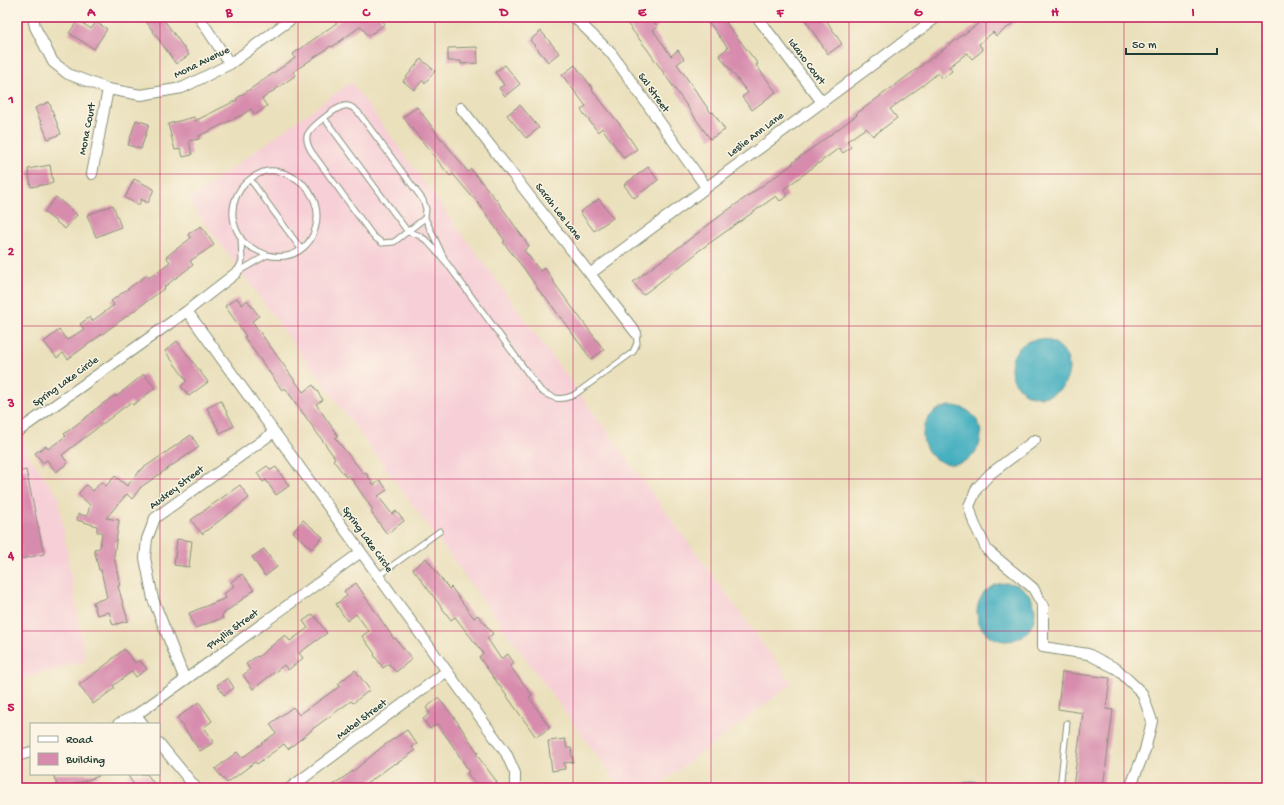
<svg xmlns="http://www.w3.org/2000/svg" width="1284" height="805" viewBox="0 0 1284 805" font-family="'Gochi Hand',sans-serif">
  <style>
    .built { fill: #f6cfd7 }
    .water { fill: #41adbf; stroke: #30757a }
    .building { fill: #d78cad }
    .lines { fill: none; stroke-linecap: round; stroke-linejoin: round }
    .service-casing { stroke: #848e78; stroke-width: 7 }
    .minor-casing { stroke: #848e78; stroke-width: 12 }
    .service { stroke: #fff; stroke-width: 5 }
    .minor { stroke: #fff; stroke-width: 10 }
    .grid { fill: none; stroke: #c2185b; stroke-width: 1; stroke-opacity: 0.55 }
    .labels { text-anchor: middle; dominant-baseline: central; stroke-width: 3; stroke-linejoin: round; paint-order: stroke }
    .street-label { font-size: 11px; fill: #1f3d34; stroke: #fcf5e5 }
    .neatline { fill: none; stroke: #c2185b; stroke-width: 1.5 }
    .grid-label { font-size: 13px; text-anchor: middle; font-weight: bold; fill: #c2185b }
  </style>
  <rect width="100%" height="100%" fill="#fcf5e5"/>
  <filter id="ink" filterUnits="userSpaceOnUse"><feTurbulence type="fractalNoise" baseFrequency=".025" numOctaves="2"/><feDisplacementMap in="SourceGraphic" scale="8" xChannelSelector="R" yChannelSelector="G"/><feConvolveMatrix kernelMatrix="1 2 1 2 8 2 1 2 1" color-interpolation-filters="sRGB"/></filter>
  <filter id="wash" filterUnits="userSpaceOnUse"><feTurbulence type="fractalNoise" baseFrequency=".012" numOctaves="4" result="noise"/><feDisplacementMap in="SourceGraphic" scale="16" xChannelSelector="R" yChannelSelector="G"/><feGaussianBlur stdDeviation="0.9" result="paint"/><feColorMatrix in="noise" values="0 0 0 0 0 0 0 0 0 0 0 0 0 0 0 0 0 1.4 0 .05"/><feComposite in="paint" operator="in"/></filter>
  <g filter="url(#wash)">
    <rect width="100%" height="100%" fill="#eae0bc"/>
    <!-- built -->
    <path class="built" d="M351,82l441,602 -137,104h-34l-433,-588z
      M17,404l5,11 2,34 34,47 27,165 -68,19z"/>
    <!-- water -->
    <path class="water" d="M1011 368a29 29 0 1 1 58 0a29 29 0 1 1-58 0Z
      M923 435a29 29 0 1 1 58 0a29 29 0 1 1-58 0Z
      M977 612a29 29 0 1 1 58 0a29 29 0 1 1-58 0Z
      M970,781l11,1 7,6h-29l5,-5z"/>
    <g id="blocks">
      <!-- building -->
      <path class="building" d="M143,17h19l27,38 -13,9z
        M345,17h35l5,7 -17,12 -7,-10 -29,21 -1,-1 -38,26 3,3 -34,24 5,7 -12,9 -4,-6 -9,6 -43,21v3l-10,2 3,14 -9,2 -2,-8 -6,1 -7,-26 26,-7 1,4 42,-21 -1,-1 59,-41 -2,-4z
        M622,17h28l8,10 -5,3 18,26 7,-6 6,9 -7,5 34,49 2,-1 12,18 -15,9 -63,-90z
        M705,17h29l-8,6 32,41 -2,1 20,27 -24,18 -10,-13 6,-4 -29,-38 9,-7z
        M803,17h21l18,27 -14,10z
        M987,17h35l-26,19 -3,-4 -14,12 4,6 -11,9 -5,-6 -18,14 3,4 -10,8 -4,-6 -16,13 -32,23 7,9 -24,18 -7,-8 -19,13 4,6 -8,6 -4,-5 -55,41 4,7 -8,5 -4,-5 -79,56v1l-54,42 -10,-13 95,-72 65,-46 -1,-1 65,-48 -1,-1z
        M78,20l13,9 5,-7 11,7 -13,20 -25,-16z
        M541,31l18,22 -11,9 -18,-22z
        M477,47l1,16 -17,1v-3h-13v-13z
        M421,59l14,12 -10,12 -2,-3 -9,10 -11,-9z
        M505,65l15,19 -15,12 -6,-8 5,-3 -9,-13z
        M575,65l18,24 -1,1 30,37 15,22 -13,9 -22,-30 -4,4 -17,-22 5,-4 -24,-31z
        M49,102l12,32 -13,5 -13,-31z
        M520,105l19,23 -13,10 -19,-23z
        M417,107l24,32h1l26,33 3,-3 27,33 31,44 -5,4 16,21 5,-3 12,19 47,63 -13,9 -47,-64 -1,1 -18,-26 -22,-28 2,-1 -31,-44 -1,1 -20,-24 -3,2 -47,-59z
        M136,120l13,4 -8,25 -13,-4z
        M50,165l3,18 -22,4 -3,-18z
        M648,167l10,13 -24,18 -10,-13z
        M134,179l20,10 -6,14 -7,-4 -2,6 -14,-7z
        M56,197l21,18 -12,14 -21,-17z
        M599,199l14,19 -19,13 -14,-19z
        M113,205l8,22 -25,10 -9,-22z
        M201,226l13,19 -24,16 3,4 -29,22 1,1 -97,71 -5,-6 -6,5 -13,-16 15,-12 8,10 17,-11 -4,-5 10,-7 2,4 22,-16 -3,-4 36,-26 2,3 21,-16 -4,-5 25,-19 -3,-4z
        M237,298l5,7 5,-5 12,16 -7,5 51,71 10,-7 10,15 -7,4 22,32 -3,2 29,36 2,-1 8,12 6,-5 7,10 -9,6 14,18 4,-3 8,10 -17,13 -16,-22 2,-2 -24,-35 -3,2 -13,-17 2,-2 -50,-70 -3,2 -38,-53 2,-1 -21,-30z
        M177,341l31,41 -19,14 -8,-10 6,-5 -22,-30z
        M144,374l11,14 -22,17 -2,-3 -69,53 6,8 -12,9 -9,-12 -4,3 -8,-10 11,-7 2,3 18,-13 -2,-2 29,-22v-1l22,-16 1,2z
        M221,401l13,25 -14,7 -13,-25z
        M191,435l8,12 -58,40 -9,12 -5,-5 -21,24 13,2 -5,36 6,29 -2,1 10,35 -15,4 -4,-13 -12,3 -4,-13 14,-4 -6,-28h-2l-5,-21 6,-1 2,-16h-5v-6l-20,-6 1,-6 9,2 3,-11 -12,-11 8,-9 7,6 8,-9 5,4 9,-10 12,10 12,-14v-1z
        M267,466l4,4 5,-3 13,19 -13,9 -10,-15 -3,2 -6,-9z
        M26,470l18,84 -27,6v-88z
        M240,485l9,13 -47,36 -11,-14z
        M303,520l20,17 -11,12 -19,-17z
        M177,539l15,2 -3,26 -15,-2z
        M264,549l13,18 -12,9 -13,-19z
        M426,558l23,31 2,-2 23,31 4,-3 15,19 -6,4 14,21 7,-5 6,9 -4,3 22,29 -3,2 21,31 -14,9 -57,-80 4,-4 -28,-36 -4,3 -38,-51z
        M242,574l12,16 -32,25 1,3 -28,10 -6,-15 37,-15 -2,-4 10,-8 -3,-4z
        M356,583l38,56 1,-1 17,21 -16,13 -7,-8 -6,4 -9,-13 1,-1 -13,-18 7,-5 -13,-17 -9,7 -11,-17 11,-8 -3,-5z
        M313,614l14,19 -28,20 4,5 -15,12 -4,-5 -31,24 -10,-14 7,-5 -4,-6 11,-8 1,1 27,-22 5,6 18,-13 -5,-7z
        M124,649l11,14 4,-3 8,9 -11,8 -4,-6 -19,15 2,2 -22,16 -14,-19 33,-25v-1z
        M355,670l15,20 -17,13 -2,-2 -40,29v1l-23,18 -4,-5 -27,20 -2,-2 -28,21 -12,-14 22,-17 5,6 34,-25 -6,-9 23,-17 6,8 41,-29 -2,-2z
        M1062,672l48,6 -4,31 7,1 -10,78 -30,-1 10,-74 -25,-4z
        M228,678l6,10 -10,7 -7,-10z
        M438,698l16,19 24,36 -2,1 21,28 -8,6h-10l-12,-15 2,-2 -20,-31 -12,-16 -7,5 -7,-10 7,-6 -4,-5z
        M199,702l13,19 -8,6 10,15 -14,9 -23,-33z
        M407,730l10,14 -5,3 3,4 -19,13 -1,-1 -34,25h-33l28,-19 27,-23z
        M565,739l2,9h4l2,14 -9,1 1,6 -13,2 -4,-30z
        M53,774h45l1,2 -37,12h-4z
        M127,774h20l10,14h-21z"/>
    </g>
  </g>
  <g filter="url(#ink)">
    <use href="#blocks" fill-opacity="0" stroke="#848e78" stroke-width="1"/>
    <g class="lines">
      <defs>
        <path id="service" d="M324,118l84,114 10,3 8,5 20,22 95,129c13,8 19,10 33,4l59,-43 4,-9 -1,-10
          M250,179l51,70
          M425,218l-31,24 -12,1 -9,-7 -62,-85c-3,-5 -5,-9 -4,-15 2,-8 28,-28 37,-30 6,-1 9,2 14,6l65,88 3,9 -1,9 19,40
          M236,273l31,-18c52,13 70,-59 22,-80 -9,-4 -17,-6 -26,-3 -25,10 -37,35 -26,59 2,4 5,10 9,13 6,5 15,8 21,11
          M236,273l6,-12 -1,-23
          M378,576l62,-45
          M1060,788l7,-65"/>
        <path id="minor" d="M33,17l2,10 18,35 15,12 40,15 33,6 41,-7 48,-24 64,-47
          M199,17l31,47
          M574,17l37,36 95,134
          M757,17l65,85
          M461,108l175,225
          M92,174l16,-85
          M591,273l346,-256
          M187,311l319,442 9,20v15
          M17,432l170,-121 49,-38
          M1035,440l-45,34 -13,14 -8,18 5,17 13,27 46,38 10,18v41l45,7 29,15 25,24 10,28 -7,29 -15,38
          M185,680l-32,-81 -8,-41 2,-19 8,-21 119,-86
          M136,715l7,9
          M118,724l18,-9 49,-35 176,-128
          M159,743l37,45
          M17,756l14,-4
          M290,788l157,-117"/>
      </defs>
      <!-- service casing -->
      <use href="#service" class="service-casing"/>
      <!-- minor casing -->
      <use href="#minor" class="minor-casing"/>
      <!-- service -->
      <use href="#service" class="service"/>
      <!-- minor -->
      <use href="#minor" class="minor"/>
    </g>
  </g>
  <!-- grid -->
  <path class="grid" d="M160,17v771M298,17v771M435,17v771M573,17v771M711,17v771M849,17v771M986,17v771M1124,17v771M17,174h1250M17,326h1250M17,479h1250M17,631h1250"/>
  <g class="labels">
    <!-- street labels -->
    <g class="street-label">
      <text transform="translate(806 62) rotate(53)">Idaho Court</text>
      <text transform="translate(202 63) rotate(-26)">Mona Avenue</text>
      <text transform="translate(653 93) rotate(54)">Sal Street</text>
      <text transform="translate(88 129) rotate(-79)">Mona Court</text>
      <text transform="translate(756 135) rotate(-37)">Leslie Ann Lane</text>
      <text transform="translate(558 212) rotate(52)">Sarah Lee Lane</text>
      <text transform="translate(66 382) rotate(-36)">Spring Lake Circle</text>
      <text transform="translate(177 488) rotate(-37)">Audrey Street</text>
      <text transform="translate(367 540) rotate(54)">Spring Lake Circle</text>
      <text transform="translate(233 630) rotate(-36)">Phyllis Street</text>
      <text transform="translate(362 720) rotate(-37)">Mabel Street</text>
    </g>
  </g>
  <!-- margin -->
  <rect width="1284" height="805" fill="none" stroke="#fcf5e5" stroke-width="44"/>
  <!-- legend -->
  <rect x="30" y="723" width="130" height="52" fill="#fcf5e5" stroke="#a4ab9e"/>
  <rect x="38" y="736" width="20" height="6" fill="#ffffff" stroke="#a4ab9e"/>
  <text x="66" y="743" font-size="12" fill="#1f3d34">Road</text>
  <rect x="38" y="753" width="20" height="12" fill="#d78cad" stroke="#a4ab9e"/>
  <text x="66" y="763" font-size="12" fill="#1f3d34">Building</text>
  <!-- scale -->
  <path d="M1126 48v6h91v-6" fill="none" stroke="#1f3d34" stroke-width="2"/>
  <text x="1132" y="48" font-size="12" fill="#1f3d34" stroke="#fcf5e5" stroke-width="3" paint-order="stroke">50 m</text>
  <rect x="22" y="22" width="1240" height="761" class="neatline"/>
  <g class="grid-label">
    <text x="91" y="16">A</text>
    <text x="229" y="16">B</text>
    <text x="366" y="16">C</text>
    <text x="504" y="16">D</text>
    <text x="642" y="16">E</text>
    <text x="780" y="16">F</text>
    <text x="918" y="16">G</text>
    <text x="1055" y="16">H</text>
    <text x="1193" y="16">I</text>
    <text x="11" y="103">1</text>
    <text x="11" y="255">2</text>
    <text x="11" y="407">3</text>
    <text x="11" y="559">4</text>
    <text x="11" y="711">5</text>
  </g>
</svg>
